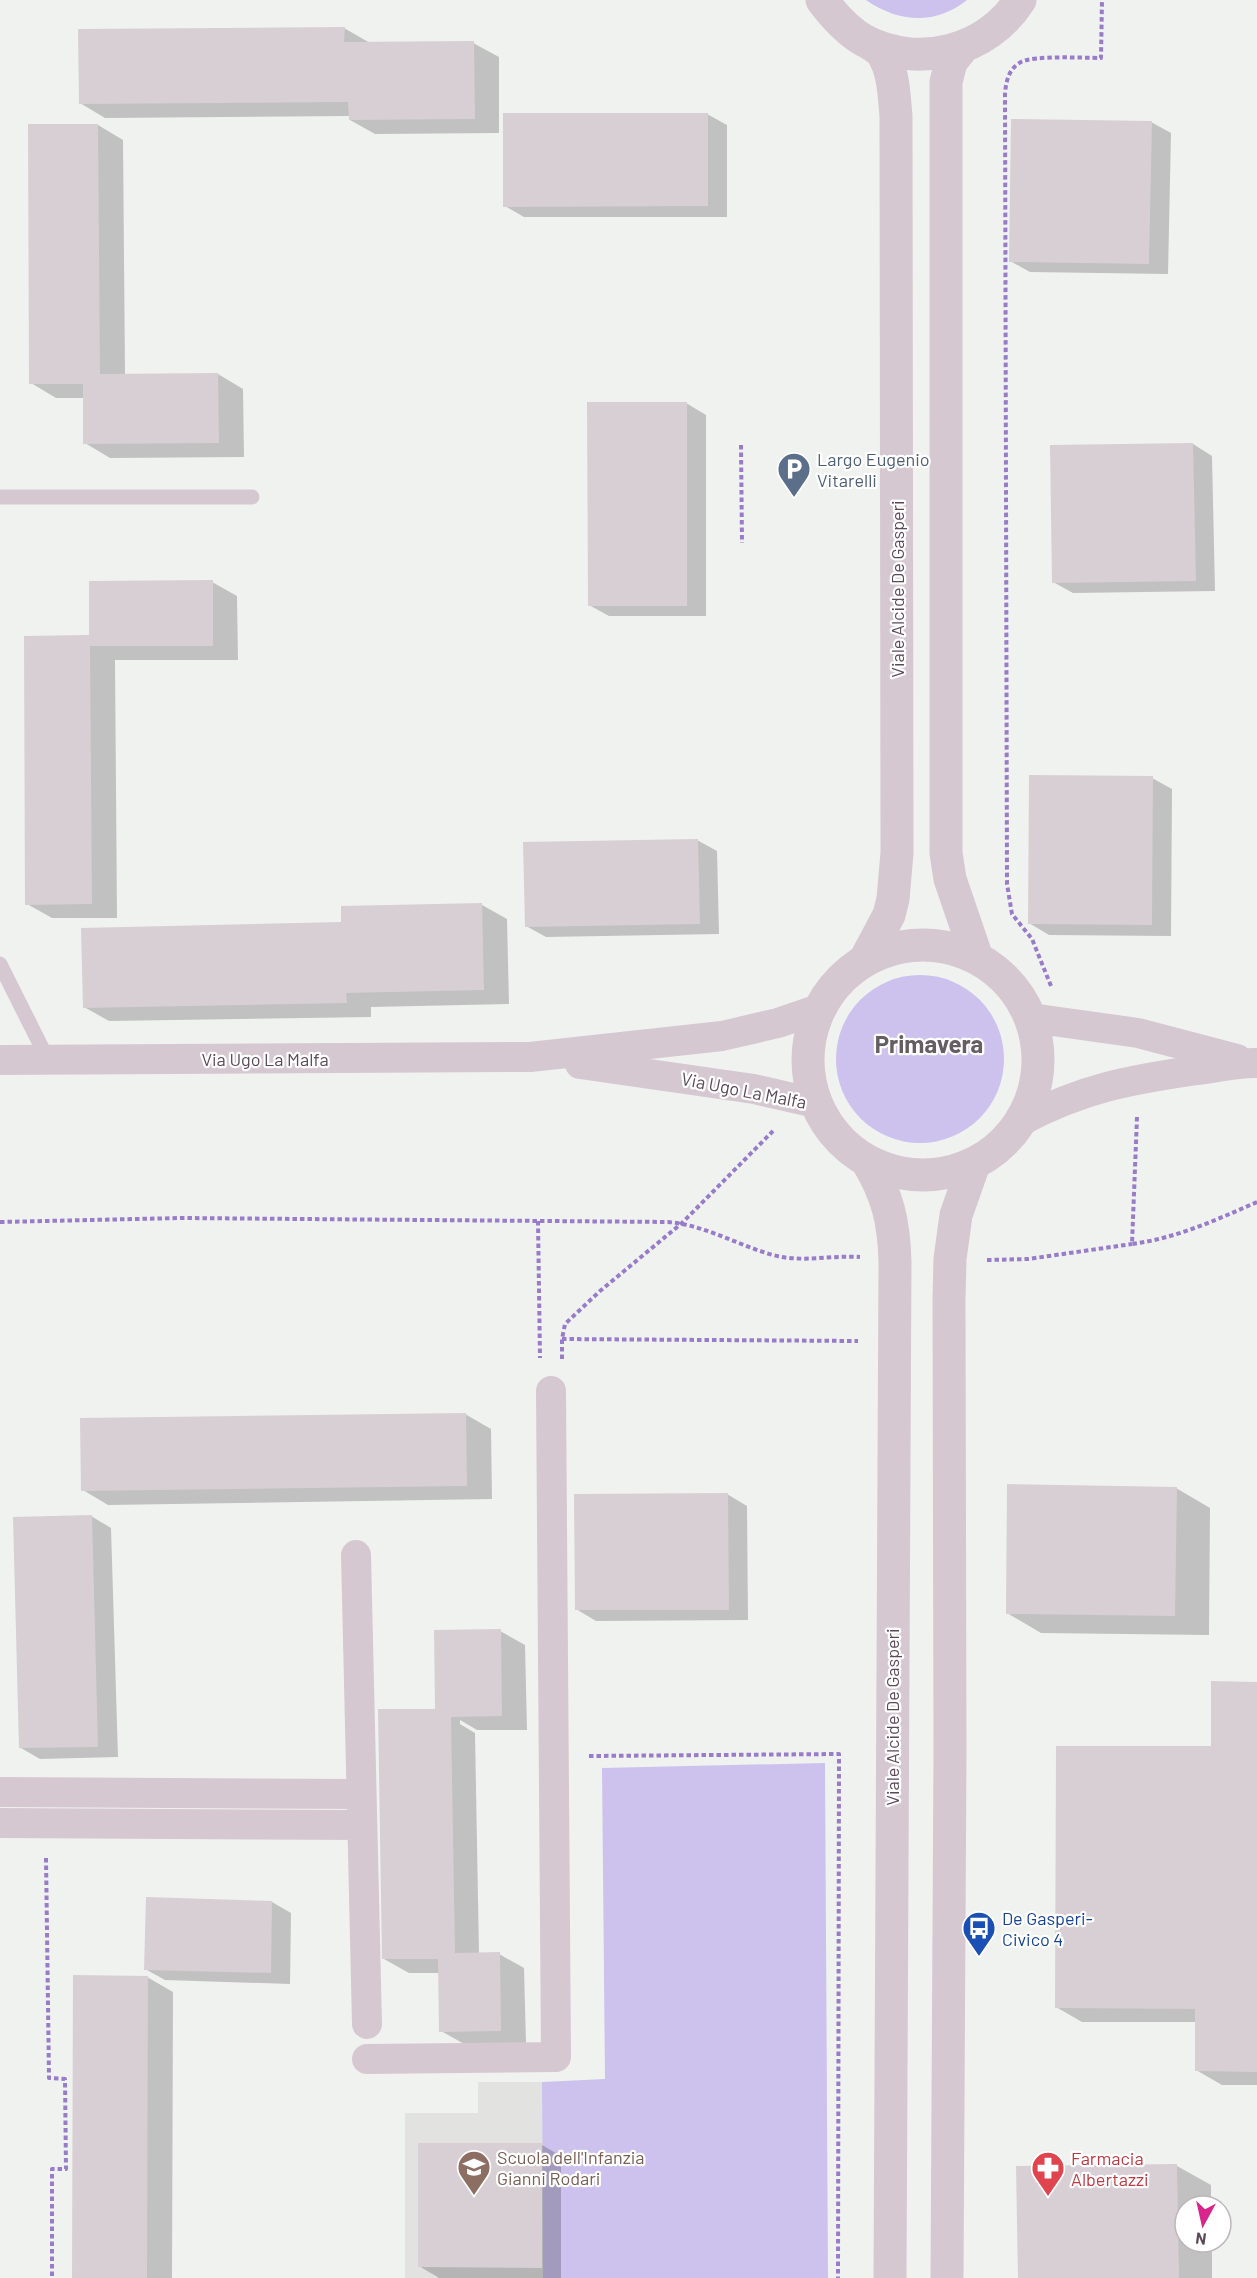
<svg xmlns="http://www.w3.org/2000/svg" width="1257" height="2278" viewBox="0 0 1257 2278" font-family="Barlow,sans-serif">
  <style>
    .education { fill: #e2e3e1 }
    .green { fill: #ccc2ed }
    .shadow { fill: #0003 }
    .building { fill: #d7cfd3 }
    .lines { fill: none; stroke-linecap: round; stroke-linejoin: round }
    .path { stroke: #987cc9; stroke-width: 4; stroke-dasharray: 4.5 3; stroke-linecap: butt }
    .service { stroke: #d6c8d1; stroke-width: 15 }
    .minor { stroke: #d6c8d1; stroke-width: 30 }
    .tertiary { stroke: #d6c8d1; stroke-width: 33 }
    .labels { text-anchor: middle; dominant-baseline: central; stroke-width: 4.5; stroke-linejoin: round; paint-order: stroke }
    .service-label { font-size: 18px; fill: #4e5e75; stroke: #fff; text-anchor: start }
    .street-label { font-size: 18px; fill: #5c4956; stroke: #fff }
    .transit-label { font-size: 18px; fill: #164399; stroke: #fff; text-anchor: start }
    .education-label { font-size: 18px; fill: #785e54; stroke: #fff; text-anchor: start }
    .health-label { font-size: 18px; fill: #be3a42; stroke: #fff; text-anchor: start }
    .district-label { font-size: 24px; font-weight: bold; fill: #645d61; stroke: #fff }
  </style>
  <rect width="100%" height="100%" fill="#f0f2f0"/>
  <!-- education -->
  <path class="education" d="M478,2082h64l1,196h-138v-165h73z"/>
  <!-- green -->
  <path class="green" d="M866,0h101c-31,25 -68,23 -101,0z
    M836 1059a84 84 0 1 1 168 0a84 84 0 1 1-168 0Z
    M825,1763l3,515h-285l-1,-196 63,-3 -3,-311z"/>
  <!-- shadow -->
  <path class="shadow" d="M344,28l26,15h103l26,14v76l-124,1 -25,-14v-4l-245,2 -25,-15z
    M707,114l20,11v92h-203l-19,-11z
    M1151,122l20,11 -3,141 -138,-2 -20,-11z
    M98,125l25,15 2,235 93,-1 25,15 1,68 -134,1 -25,-15v-45h-29l-25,-15z
    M686,403l20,12v201h-97l-20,-11z
    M1193,444l19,12 3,135 -142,2 -20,-11z
    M212,582l25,14 1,64h-123l2,258h-65l-25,-14 64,-267z
    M1152,778l20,11 -1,147 -122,-1 -20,-12z
    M697,840l20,11 2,83 -173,3 -20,-11z
    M482,905l25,14 2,85 -138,3v10l-262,4 -25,-14 259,-83z
    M465,1414l26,15 1,70 -384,6 -25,-15z
    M1176,1488l34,20 -1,127 -168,-2 -34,-20z
    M727,1494l20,12 1,114 -152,1 -20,-12z
    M91,1516l20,12 7,229 -78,2 -19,-11z
    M500,1631l25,14 2,85h-50l-17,-10v4l15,9 4,221h20l25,14 2,76 -60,1 -25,-14 -1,-58h-31l-25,-14 53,-249z
    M1257,1683v402h-35l-26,-15 1,-48h-115l-26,-15 157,-259z
    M147,1899l125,3 19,11 -1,71 -125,-4 -20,-11z
    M147,1977l26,15 -1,286h-99z
    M542,2145l19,11v122h-122l-20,-12z
    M1177,2166l34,19v21h-26v36h27v36h-193l-2,-110z"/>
  <!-- building -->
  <path class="building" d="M345,27l-1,15 130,-1 1,78 -126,1 -1,-18 -269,2 -1,-75z
    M503,113h205v93l-205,1z
    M1011,119l141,2 -3,143 -140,-2z
    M28,124h70l2,250 118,-1 1,70 -136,1v-60h-54z
    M587,402h100v204h-99z
    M1193,443l3,138 -144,2 -2,-138z
    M213,580v66h-123l2,258 -67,1 -1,-269 65,-1v-54z
    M1029,775l124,1 -1,149 -124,-1z
    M698,839l2,85 -175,3 -2,-85z
    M482,903l2,87 -138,3 1,10 -264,5 -2,-80 260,-6v-16z
    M466,1413l1,73 -386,5 -1,-73z
    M1007,1484l170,3 -2,129 -169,-2z
    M728,1493l1,117h-154l-1,-116z
    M92,1515l6,232 -79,1 -6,-231z
    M501,1629l1,87 -51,1 4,236 45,-1 1,79 -62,1 -1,-73h-56l-4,-250h57l-1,-79z
    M1211,1681l46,1v390l-62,-1v-62l-140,-1 1,-262h155z
    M146,1897l126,4 -1,72 -127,-3z
    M73,1975l75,1 -1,302h-75z
    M418,2143h124v125l-124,-1z
    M1177,2164l2,114h-161l-2,-112z"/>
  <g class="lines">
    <!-- path -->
    <path class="path" d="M741,445l1,98
      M1051,986l-19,-47 -20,-25 -5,-30 -2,-790c1,-13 4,-26 16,-32 14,-7 63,-4 80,-4l1,-58
      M1137,1117l-5,127c45,-6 84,-24 125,-42
      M538,1221l2,137
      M0,1222l182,-4 486,4c37,3 69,23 105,33 29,8 57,0 87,2
      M987,1260l41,-1 104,-15
      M562,1339l296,2
      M562,1359v-20l3,-15 35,-33 82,-68 91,-92
      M589,1756l250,-2 -1,524
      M46,1858l3,220 16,1 1,90h-14v109"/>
    <!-- service -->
    <path class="service" d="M0,497h252
      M0,964l48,96"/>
    <!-- minor -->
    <path class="minor" d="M1031,1018l107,15 99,26
      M0,1060l530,-3 192,-21 56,-13 41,-14
      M580,1064l174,25 61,14
      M1021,1121c62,-33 108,-41 176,-51 20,-2 41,-8 60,-7
      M356,1555l11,469
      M0,1792l361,2
      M0,1823l362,2
      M367,2059l189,-2 -5,-666"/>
    <!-- tertiary -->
    <path class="tertiary" d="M822,0c12,16 25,31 43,41 54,28 123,10 155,-41
      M963,47l-12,15 -5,20v771l4,26 27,79
      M808 1060a115 115 0 1 1 230 0a115 115 0 1 1-230 0Z
      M865,960l24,-45 4,-16 4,-46 -1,-737c-2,-20 -2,-45 -14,-63 -4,-5 -11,-8 -16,-12
      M867,1161c21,35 27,61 28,101l-5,1016
      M947,2278l3,-526 -1,-453 1,-40 6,-44 18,-51"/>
  </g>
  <!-- icons -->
  <defs>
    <symbol id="parking-pin" viewBox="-11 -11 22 30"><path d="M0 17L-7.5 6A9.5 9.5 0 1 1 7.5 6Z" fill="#5c6f8a" stroke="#fff"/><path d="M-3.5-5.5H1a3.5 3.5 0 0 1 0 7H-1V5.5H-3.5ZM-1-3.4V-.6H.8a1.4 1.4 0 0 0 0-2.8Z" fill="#fff"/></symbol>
    <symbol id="bus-pin" viewBox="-11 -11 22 30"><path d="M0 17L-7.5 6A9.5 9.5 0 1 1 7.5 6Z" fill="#1a4fb4" stroke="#fff"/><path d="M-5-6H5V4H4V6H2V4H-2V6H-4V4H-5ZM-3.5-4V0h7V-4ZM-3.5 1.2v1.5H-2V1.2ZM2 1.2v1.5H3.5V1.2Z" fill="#fff"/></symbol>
    <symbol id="school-pin" viewBox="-11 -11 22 30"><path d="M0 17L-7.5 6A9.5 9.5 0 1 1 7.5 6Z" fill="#8d6e63" stroke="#fff"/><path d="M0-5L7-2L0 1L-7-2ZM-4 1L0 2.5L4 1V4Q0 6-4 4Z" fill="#fff"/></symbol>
    <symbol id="pharmacy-pin" viewBox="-11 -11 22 30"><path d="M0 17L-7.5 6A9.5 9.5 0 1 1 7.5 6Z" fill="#e0444e" stroke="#fff"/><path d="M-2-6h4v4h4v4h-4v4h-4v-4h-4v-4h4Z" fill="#fff"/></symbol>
  </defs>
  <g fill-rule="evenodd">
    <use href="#parking-pin" x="775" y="450" width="38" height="52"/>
    <use href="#bus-pin" x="960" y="1909" width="38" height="52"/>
    <use href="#school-pin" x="455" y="2148" width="38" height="52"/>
    <use href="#pharmacy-pin" x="1029" y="2149" width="38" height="52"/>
  </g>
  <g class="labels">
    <!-- service labels -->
    <g class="service-label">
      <text x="817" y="459">Largo Eugenio<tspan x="817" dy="21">Vitarelli</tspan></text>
    </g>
    <!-- street labels -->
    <g class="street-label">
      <text transform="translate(897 589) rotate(-90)">Viale Alcide De Gasperi</text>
      <text x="265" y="1059">Via Ugo La Malfa</text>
      <text transform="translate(744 1090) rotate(11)">Via Ugo La Malfa</text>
      <text transform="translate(892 1717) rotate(-90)">Viale Alcide De Gasperi</text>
    </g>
    <!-- transit labels -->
    <g class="transit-label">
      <text x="1002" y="1918">De Gasperi-<tspan x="1002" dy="21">Civico 4</tspan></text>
    </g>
    <!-- education labels -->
    <g class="education-label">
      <text x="497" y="2157">Scuola dell'Infanzia<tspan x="497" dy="21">Gianni Rodari</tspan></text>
    </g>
    <!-- health labels -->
    <g class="health-label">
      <text x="1071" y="2158">Farmacia<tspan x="1071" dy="21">Albertazzi</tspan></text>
    </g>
    <!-- district labels -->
    <g class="district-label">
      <text x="929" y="1043">Primavera</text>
    </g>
  </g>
  <!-- north arrow -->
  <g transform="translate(1203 2224) rotate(188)"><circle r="28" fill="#ffffff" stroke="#beb6bb" stroke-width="1.5"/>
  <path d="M0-4.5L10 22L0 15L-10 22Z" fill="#d8258c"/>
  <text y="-9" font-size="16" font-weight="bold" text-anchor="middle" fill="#5c4956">N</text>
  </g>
</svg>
